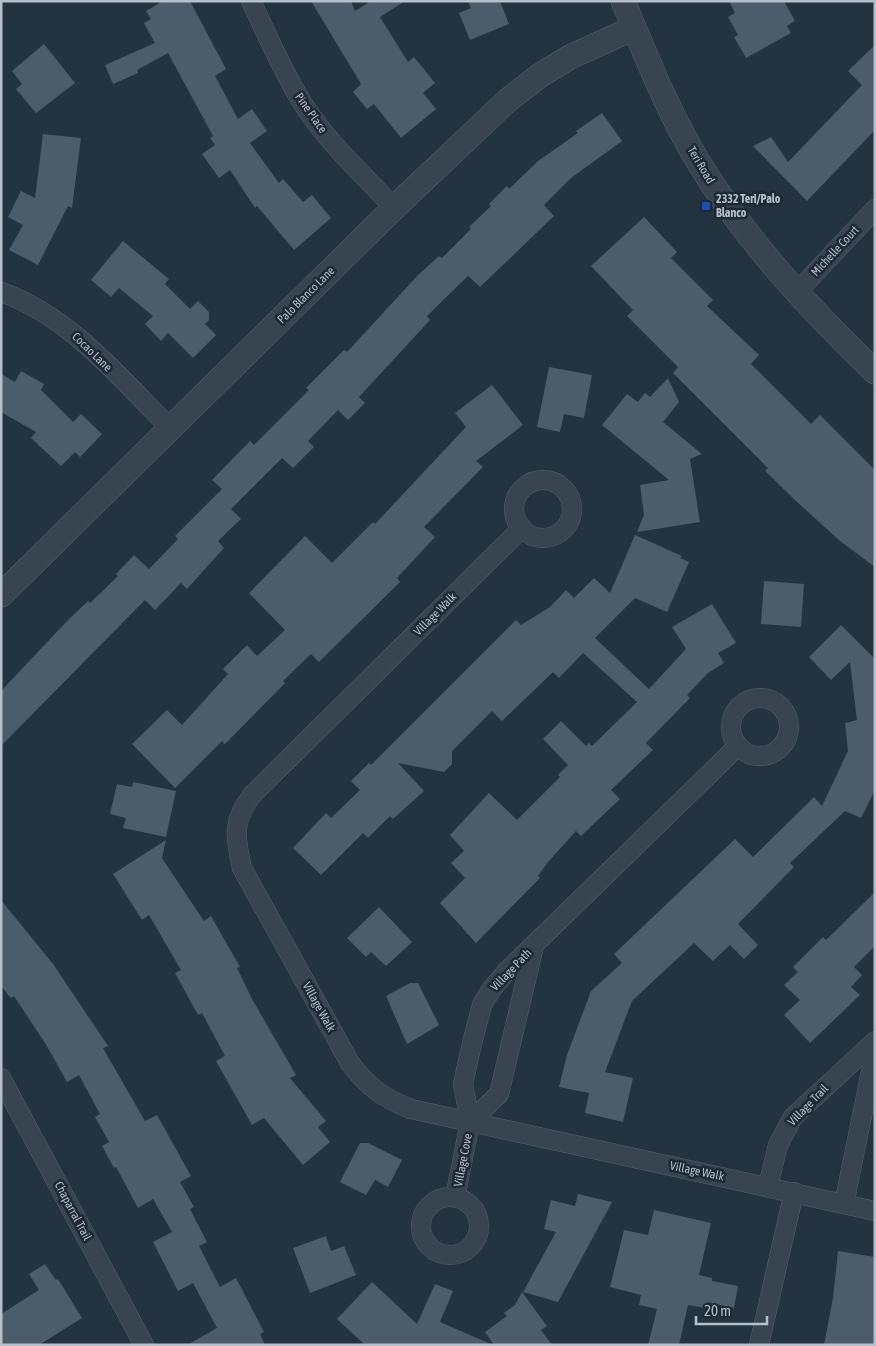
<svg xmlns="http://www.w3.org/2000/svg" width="876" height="1346" viewBox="0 0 876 1346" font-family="'Asap Condensed',sans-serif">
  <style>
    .building { fill: #4c5c6b }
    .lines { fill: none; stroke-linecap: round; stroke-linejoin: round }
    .minor-casing { stroke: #56626d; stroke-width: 20 }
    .tertiary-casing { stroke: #56626d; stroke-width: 25 }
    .minor { stroke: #384450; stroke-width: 19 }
    .tertiary { stroke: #384450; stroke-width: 24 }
    .transit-dot { fill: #1a4fb4; stroke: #1d2935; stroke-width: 2 }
    .labels { text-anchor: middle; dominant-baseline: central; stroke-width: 5; stroke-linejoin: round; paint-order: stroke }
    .street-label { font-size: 12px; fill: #b4bfca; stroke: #1d2935 }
    .poi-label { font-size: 12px; font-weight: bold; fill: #b4bfca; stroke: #1d2935; text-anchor: start }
  </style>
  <rect width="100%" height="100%" fill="#233340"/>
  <!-- building -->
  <path class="building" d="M163,1h27l36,68 -11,7 23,43 14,-10 15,22 -17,12 29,40 4,-4 20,23 9,-7 19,23 -37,32 -37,-44 -2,2 -25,-38 -11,8 -17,-24 13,-9 -5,-7 3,-2 -45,-83 -31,17 1,3 -25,11 -8,-19 50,-22 -11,-20 7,-4 -5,-8z
    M311,1h40l4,10 16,-10h34l-25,16 28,45 6,-5 21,26 -12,10 13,16 -35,29 -27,-34 -7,5 -14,-17 8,-8z
    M468,1h32l9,23 -39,16 -11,-27 12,-5z
    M729,1h55l11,20 -8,5 4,7 -45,25 -12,-21 4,-2 -10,-18 7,-4z
    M44,44l31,39 -39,30 -20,-24 6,-5 -10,-13z
    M875,45v85l-68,71 -54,-55 18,-9 17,25 74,-77 -14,-14z
    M602,113l20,28 -51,37 -27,27 10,11 -74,71 -12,-11 -41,40 3,4 -71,77 6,6 -17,17 -10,-10 -30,31 6,6 -21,21 -11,-10 -51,51 10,10 -23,22 6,7 -37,41 -6,-6 -26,27 -10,-10 -144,146v-55l68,-72 19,-18 2,2 28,-27 -2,-2 18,-19 15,14 29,-30 -3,-3 47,-47 -10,-9 38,-39 4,4 55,-55 -3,-2 38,-38 3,2 71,-77 21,-19 3,2 29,-29 -2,-2 22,-21 -2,-2 18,-18 2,3 29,-28 40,-28 -2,-2z
    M43,134l38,4 -9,70 -4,-2 -30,59 -29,-15 14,-25 -15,-8 13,-26 14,7z
    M644,217l33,35 -6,6 42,42 -6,6 52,49 -8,9 60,60 9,-9 55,55v97l-35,-26 -45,-41 -30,-29 3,-3 -95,-95 5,-6 -51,-51 6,-6 -42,-44z
    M123,241l46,38 -4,5 25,25 8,-8 11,11v8l-4,4 11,11 -23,23 -25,-25 -7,8 -16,-17 8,-8 -34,-28 -8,9 -20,-17z
    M549,367l43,8 -8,43 -20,-4 -4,18 -23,-5z
    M21,371l23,13 -3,6 32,32 8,-8 21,20 -22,23 -5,-5 -14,14 -30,-28 5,-6 -35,-20v-38l14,8z
    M668,378l11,24 -16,20 39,32 -12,5 10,63 -63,10 7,-17 -4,-30 29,-5 -67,-55 25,-31 11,8 7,-9 5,4z
    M492,385l31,40 -47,36 7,6 -59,60 11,10 -38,41 3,4 -81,80 -8,-8 -28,27 2,2 -60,61 -3,-3 -47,47 -43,-44 35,-34 15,15 46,-51 -5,-5 24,-24 10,11 28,-26 -36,-37 56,-57 27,27 41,-41 2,2 91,-97 -11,-14z
    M635,535l47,21 -2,2 9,4 -22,50 -32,-14 -40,40 54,51 37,-40 -14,-22 40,-23 24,39 -18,10 6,10 -16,10 -21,22 3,3 -44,45 7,7 -42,40 9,9 -39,37 -5,-5 -28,31 -10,14 2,2 -64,65 -36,-40 25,-25 -14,-15 13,-12 -14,-16 39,-42 28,27 43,-43 -2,-2 10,-10 -25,-26 18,-18 25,25 3,-3 3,3 45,-44 -54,-49 -24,25 -6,-6 -51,49 -10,-10 -40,40v13l-8,8 -46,-9 26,28 -31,28 -3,-3 -22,22 -5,-5 -42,42 -28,-27 33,-35 5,5 29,-28 -9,-9 18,-18 2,2 145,-145 5,5 29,-18 16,-17 8,8 20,-20 16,15z
    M764,581l40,3 -3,43 -40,-3z
    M841,625l34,34v131l-14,28 -16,-7 -55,52 4,4 -56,57 20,21 -14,14 -14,-14 -17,16 -19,-18 -62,58 -27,71 28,6 -10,44 -38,-9 4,-20 -30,-6 8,-32 24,-64 31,-28 -8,-9 121,-115 18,18 61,-60 8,9 26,-55 -3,-28 12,-3 -7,-58 -19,18 -22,-23z
    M133,782l43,9 -10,46 -43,-9 3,-10 -16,-4 7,-30 15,3z
    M166,840l-4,18 42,63 7,-5 29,51 -3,1 15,31 44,76 -6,3 36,43 -8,6 12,15 -27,23 -39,-47 -12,7 -36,-64 9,-5 -23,-43 -4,2 -23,-42 6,-3 -32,-55 -7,5 -29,-46z
    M875,892v54l-21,21 8,8 -11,12 9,8 -50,48 -26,-28 16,-15 -16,-15 14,-13 -5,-5 30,-30 3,3z
    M1,900l52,64 55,82 -5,2 42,73 12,-6 34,61 -11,6 14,25 -4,2 17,33 -8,4 21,41 16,-9 28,54 -4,2 5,11h-78l30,-17 -24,-45 -15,8 -25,-49 19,-10 -19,-33 -15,9 -22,-41 -2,1 -12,-22 7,-4 -14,-25 5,-3 -21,-39 -12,7 -22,-39 -31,-47 -3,2 -10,-12z
    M379,907l33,35 -26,24 -15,-14 -5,5 -19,-19z
    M410,983h8l21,42 -32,19 -21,-48z
    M360,1143h8l34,17 -14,27 -13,-7 -9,15 -26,-13z
    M578,1194l34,8 -54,100 -35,-10 33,-60 -12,-3 7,-29 24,6z
    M654,1210l57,13 -12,52 13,3v3l26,5 -4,22 -27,-6 -1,6 -18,-3 -9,40h-31l9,-36 -18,-4 2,-10 -31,-8 14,-57 24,5z
    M326,1236l5,15 13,-5 12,29 -46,18 -17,-45z
    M838,1251l37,6v88h-51l9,-47z
    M45,1264l11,16 2,-1 24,39 -43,27h-38v-31l38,-24 -10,-16z
    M372,1282l45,42 18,-40 18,7 -13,31 53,23h-128l-28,-26z
    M522,1292l25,34 -6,4 11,15h-58l-9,-13 22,-16 -3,-3 11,-8z"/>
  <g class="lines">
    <defs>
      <path id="minor" d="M251,1c17,36 33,73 54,106 24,37 59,68 89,101
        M1,292c70,25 119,86 170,137
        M796,293l79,-84
        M514 509a29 29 0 1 1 58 0a29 29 0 1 1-58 0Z
        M522,528l-270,267c-20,26 -17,42 -10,73l108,195c17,23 34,36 61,46l464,102
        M731 727a29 29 0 1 1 58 0a29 29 0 1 1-58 0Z
        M1,1078l143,267
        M470,1122l29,-28 35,-148
        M768,1186l10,-41 15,-28 82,-76
        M421 1226a29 29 0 1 1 58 0a29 29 0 1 1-58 0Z
        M455,1198l15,-76 -7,-38 9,-41 10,-38 9,-15 15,-18 232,-226
        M844,1204l31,-152
        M759,1345l35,-153"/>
      <path id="tertiary" d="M623,1c23,55 45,111 76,162 48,79 110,145 176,209
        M1,595l393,-387 114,-108 31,-24 31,-19 64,-29"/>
    </defs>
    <!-- minor casing -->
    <use href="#minor" class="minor-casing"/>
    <!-- tertiary casing -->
    <use href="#tertiary" class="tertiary-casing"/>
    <!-- minor -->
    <use href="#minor" class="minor"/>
    <!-- tertiary -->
    <use href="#tertiary" class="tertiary"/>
  </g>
  <!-- markers -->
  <rect class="transit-dot" x="701" y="201" width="10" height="10" rx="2.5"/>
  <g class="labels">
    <!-- street labels -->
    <g class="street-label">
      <text transform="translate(311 113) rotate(55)">Pine Place</text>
      <text transform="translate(701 165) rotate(59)">Teri Road</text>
      <text transform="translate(835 251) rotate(-47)">Michelle Court</text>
      <text transform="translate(306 295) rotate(-45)">Palo Blanco Lane</text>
      <text transform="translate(92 352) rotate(44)">Cocao Lane</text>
      <text transform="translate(435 614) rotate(-45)">Village Walk</text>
      <text transform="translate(511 970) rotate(-46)">Village Path</text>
      <text transform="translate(319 1007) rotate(61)">Village Walk</text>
      <text transform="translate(808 1105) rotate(-46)">Village Trail</text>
      <text transform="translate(463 1160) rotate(-79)">Village Cove</text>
      <text transform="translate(697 1171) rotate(12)">Village Walk</text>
      <text transform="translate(73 1211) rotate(62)">Chaparral Trail</text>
    </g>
    <!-- poi labels -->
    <g class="poi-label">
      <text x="716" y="199">2332 Teri/Palo<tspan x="716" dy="14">Blanco</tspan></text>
    </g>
  </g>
  <!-- border -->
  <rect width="876" height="1346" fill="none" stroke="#b4bfca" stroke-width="5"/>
  <!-- scale -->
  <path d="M696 1316v8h71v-8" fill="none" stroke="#b4bfca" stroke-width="2.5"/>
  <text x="704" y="1316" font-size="15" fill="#b4bfca" stroke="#1d2935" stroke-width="4" paint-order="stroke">20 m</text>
</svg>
